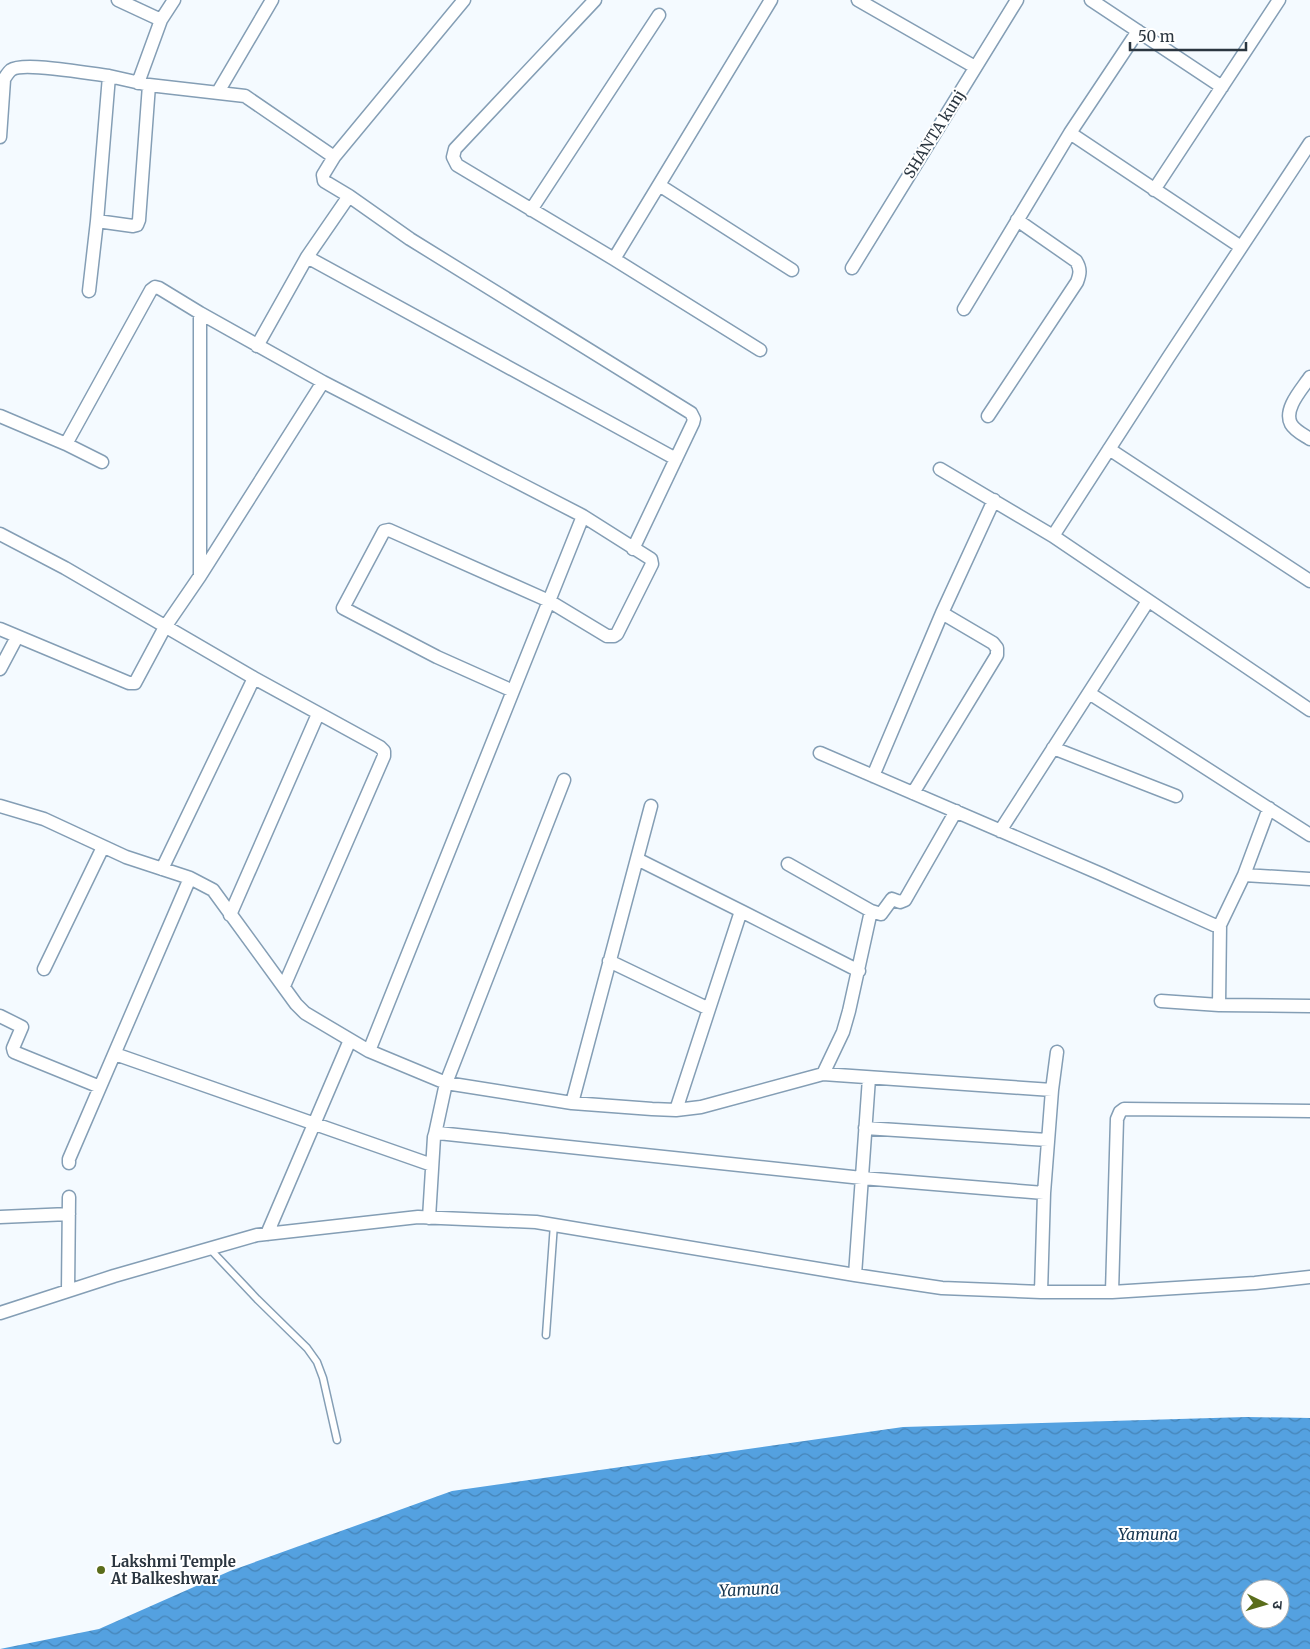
<svg xmlns="http://www.w3.org/2000/svg" width="1310" height="1649" viewBox="0 0 1310 1649" font-family="Merriweather,'Noto Sans Devanagari',serif">
  <style>
    .water { fill: url(#water-waves); fill-rule: evenodd }
    .lines { fill: none; stroke-linecap: round; stroke-linejoin: round }
    .lane-casing { stroke: #849eb5; stroke-width: 9 }
    .street-casing { stroke: #849eb5; stroke-width: 15 }
    .lane { stroke: #fff; stroke-width: 6 }
    .street { stroke: #fff; stroke-width: 12 }
    .poi-dot { fill: #5a6d1b; stroke: #fff; stroke-width: 2 }
    .labels { text-anchor: middle; dominant-baseline: central; stroke-width: 4; stroke-linejoin: round; paint-order: stroke }
    .street-label { font-size: 15px; fill: #2b3640; stroke: #fff }
    .poi-label { font-size: 15px; font-weight: bold; fill: #2b3640; stroke: #fff; text-anchor: start }
    .water-label { font-size: 16px; font-style: italic; fill: #173751; stroke: #fff }
  </style>
  <defs>
    <pattern id="water-waves" width="16" height="10" patternUnits="userSpaceOnUse" patternTransform="scale(1.25)"><rect width="16" height="10" fill="#54a1e0"/><path d="M0 5q4-4 8 0t8 0" fill="none" stroke="#4684b7"/></pattern>
  </defs>
  <rect width="100%" height="100%" fill="#f4faff"/>
  <!-- water -->
  <path class="water" d="M1247,1417l63,1v231h-1310l99,-20 131,-58 222,-80 451,-64zM1250,1589h30v30h-30z"/>
  <g class="lines">
    <defs>
      <path id="lane" d="M210,1249l47,50 50,49 10,14 6,16 14,62
        M546,1335l8,-111"/>
      <path id="street" d="M118,0l43,20
        M464,0l-130,157 -11,18 1,6 25,15 61,43 281,174 3,6 -1,4 -60,126
        M595,0l-140,149 -2,8 4,8 157,94 146,91
        M858,0l117,67
        M1091,0l131,87
        M138,83l23,-63 13,-20
        M0,86c3,-4 6,-12 11,-16 12,-9 80,4 98,6
        M218,92l54,-92
        M1070,133l171,114
        M0,137l4,-57
        M659,185l133,85
        M1154,190l125,-190
        M531,210l128,-195
        M97,221l36,5 4,-1 2,-5 10,-135 96,11 89,61
        M307,257l369,202
        M614,259l157,-259
        M852,268l165,-268
        M89,291l8,-70 12,-145 40,9
        M964,309l106,-176 68,-102
        M257,346l50,-89 42,-61
        M1310,377c-8,12 -27,32 -19,47 4,7 13,11 19,15
        M0,416l66,28 36,18
        M988,416l89,-134c3,-8 4,-13 -1,-21l-59,-41
        M66,444l85,-154 4,-3 4,1 41,25 123,69 260,134 68,43 1,5 -35,70 -3,2h-7l-58,-35 -160,-71 -5,1 -41,77 94,49 76,34
        M1109,449l201,132
        M940,469l113,67 257,174
        M0,534l65,34 189,110 126,69 4,4v5l-100,230
        M1053,536l115,-178 142,-215
        M200,576v-263
        M0,629l129,54h6l30,-56 35,-51 123,-194
        M0,669l17,-32
        M1089,693l221,142
        M1053,748l123,48
        M820,753l281,121 113,51h6
        M873,776l69,-163 52,-113
        M913,793l84,-138v-7l-4,-5 -51,-30
        M0,806l44,13 82,38 64,21 23,12 83,114 9,9 64,38 77,32 126,20 80,6 24,1 25,-3 122,-33 229,16
        M1000,831l148,-230
        M637,859l104,52 -65,199
        M788,864l83,47 10,3 11,-15 8,3 5,-2 51,-89
        M162,869l92,-191
        M1244,875l25,-67
        M1310,879l-66,-4 -24,50 -1,80 91,1
        M741,911l118,60
        M230,915l88,-201
        M609,961l100,48
        M44,969l59,-122
        M1161,1001l58,4
        M0,1016l22,11 -9,21 1,4 86,35
        M369,1051l214,-535
        M115,1054l317,111
        M823,1074l20,-42 6,-21 22,-100
        M572,1103l79,-297
        M865,1128l183,12
        M435,1134l11,-51 118,-303
        M69,1163v-4l121,-281
        M1044,1193l8,-103 5,-38
        M0,1217l69,-3
        M429,1218l5,-81 1,-3 3,-1 424,45 182,15 -3,99
        M267,1234l83,-194
        M855,1275l14,-197
        M68,1291l1,-94
        M1112,1292l5,-173 3,-7 4,-3 186,2
        M0,1313l114,-37 143,-41 161,-18 118,5 319,53 87,13 99,4h71l143,-9 55,-6"/>
    </defs>
    <!-- lane casing -->
    <use href="#lane" class="lane-casing"/>
    <!-- street casing -->
    <use href="#street" class="street-casing"/>
    <!-- lane -->
    <use href="#lane" class="lane"/>
    <!-- street -->
    <use href="#street" class="street"/>
  </g>
  <!-- markers -->
  <circle class="poi-dot" cx="101" cy="1570" r="5"/>
  <g class="labels">
    <!-- street labels -->
    <g class="street-label">
      <text transform="translate(934 134) rotate(-58)">SHANTA kunj</text>
    </g>
    <!-- poi labels -->
    <g class="poi-label">
      <text x="111" y="1561">Lakshmi Temple<tspan x="111" dy="17">At Balkeshwar</tspan></text>
    </g>
    <!-- water labels -->
    <g class="water-label">
      <text x="1148" y="1534">Yamuna</text>
      <text transform="translate(749 1589) rotate(-3)">Yamuna</text>
    </g>
  </g>
  <!-- north arrow -->
  <g transform="translate(1265 1604) rotate(95)"><circle r="24" fill="#ffffff" stroke="#aaafb3"/>
  <path d="M0-4L9 19L0 12L-9 19Z" fill="#5a6d1b"/>
  <text y="-8" font-size="14" font-weight="bold" text-anchor="middle" fill="#2b3640">उ</text>
  </g>
  <!-- scale -->
  <path d="M1130 42v8h116v-8" fill="none" stroke="#2b3640" stroke-width="2.5"/>
  <text x="1138" y="42" font-size="15" fill="#2b3640" stroke="#ffffff" stroke-width="4" paint-order="stroke">50 m</text>
</svg>
